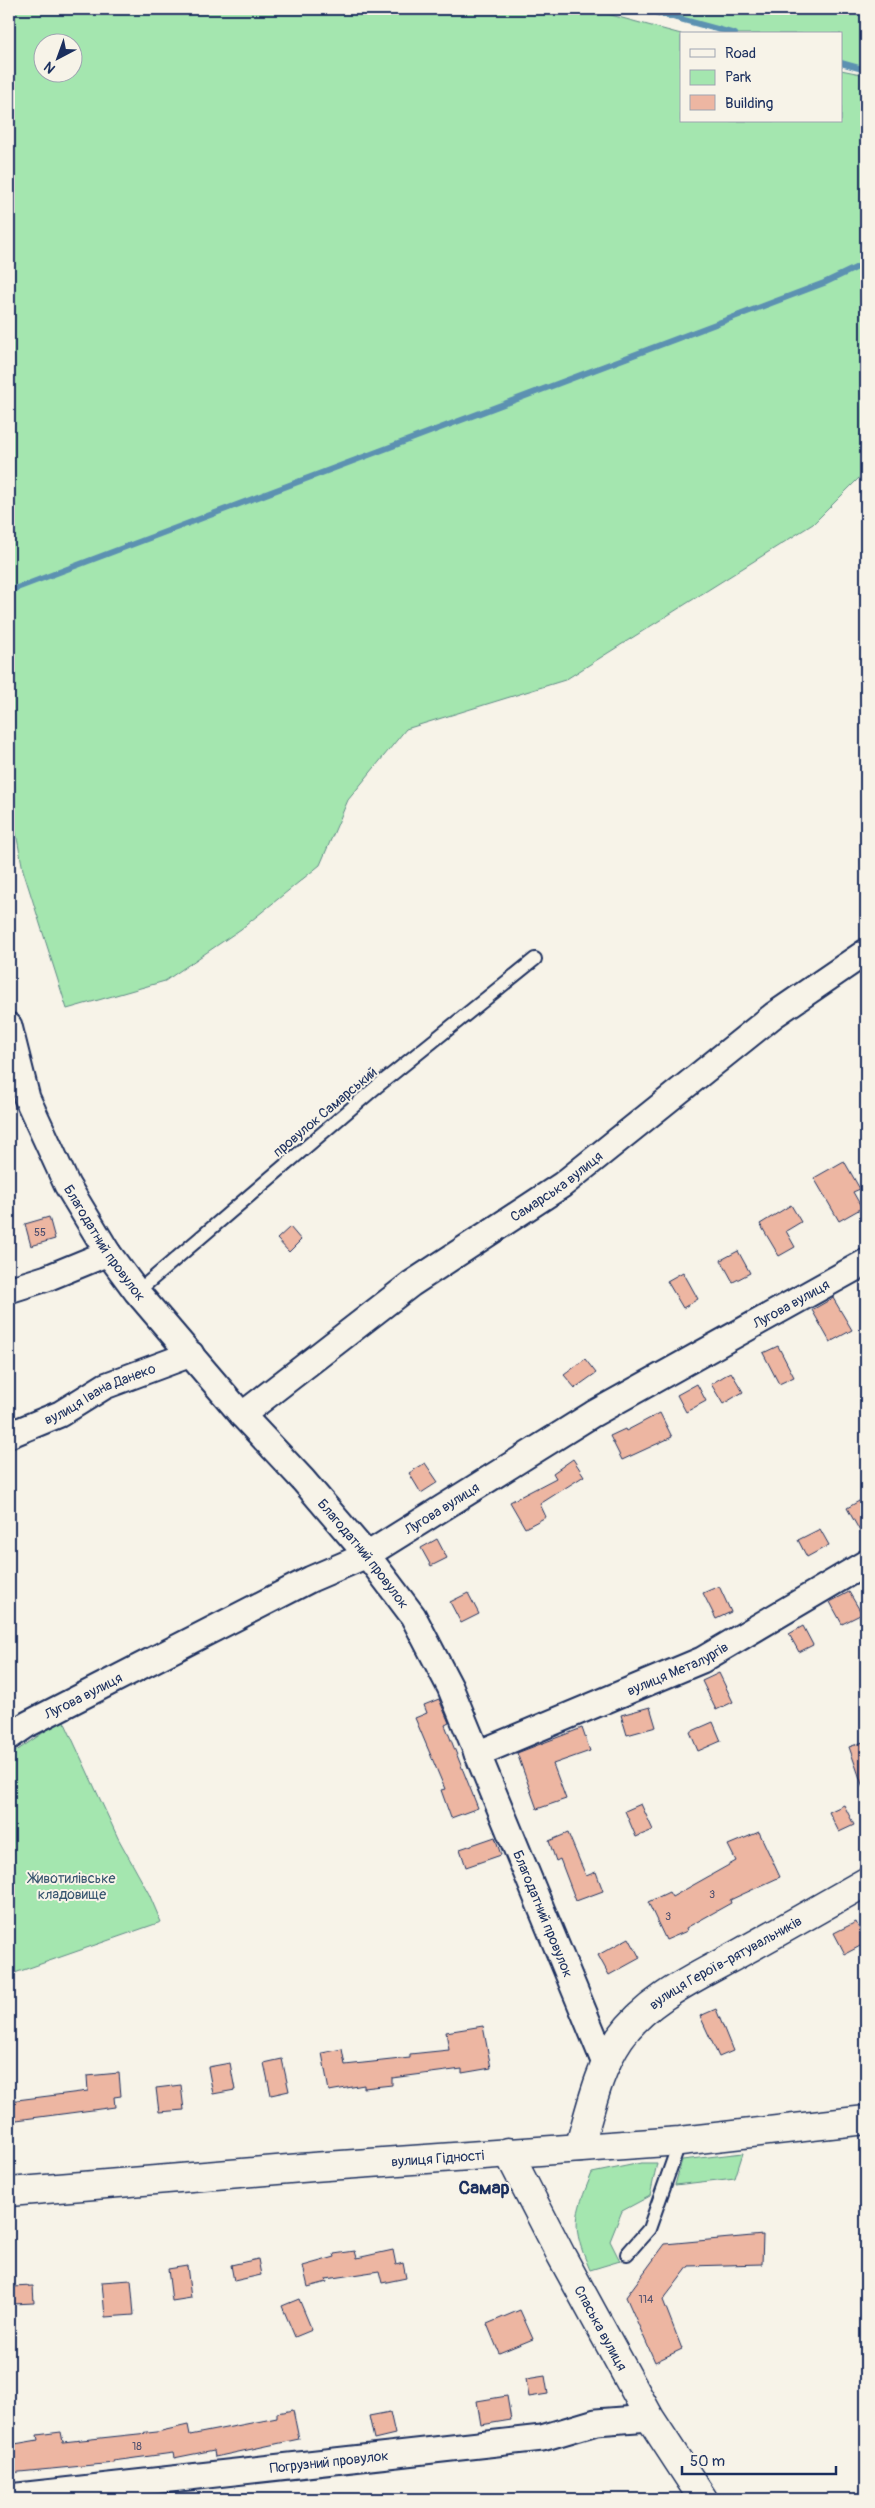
<svg xmlns="http://www.w3.org/2000/svg" width="875" height="2508" viewBox="0 0 875 2508" font-family="Pangolin,sans-serif">
  <style>
    .green { fill: #a4e6af; stroke: #608a86; fill-rule: evenodd }
    .lines { fill: none; stroke-linecap: round; stroke-linejoin: round }
    .stream { stroke: #5c91b1; stroke-width: 6 }
    .building { fill: #edb6a2; stroke: #1b2f5e }
    .lane-casing { stroke: #1b2f5e; stroke-width: 16 }
    .street-casing { stroke: #1b2f5e; stroke-width: 29 }
    .secondary-casing { stroke: #1b2f5e; stroke-width: 31 }
    .lane { stroke: #f7f3e8; stroke-width: 12 }
    .street { stroke: #f7f3e8; stroke-width: 25 }
    .secondary { stroke: #f7f3e8; stroke-width: 28 }
    .labels { text-anchor: middle; dominant-baseline: central; stroke-width: 4; stroke-linejoin: round; paint-order: stroke }
    .number-label { font-size: 11px; fill: #50516f }
    .street-label { font-size: 14px; fill: #1b2f5e; stroke: #f7f3e8 }
    .park-label { font-size: 14px; fill: #36546e; stroke: #f7f3e8 }
    .district-label { font-size: 19px; font-weight: bold; fill: #1b2f5e; stroke: #f7f3e8 }
  </style>
  <rect width="100%" height="100%" fill="#f7f3e8"/>
  <filter id="ink" filterUnits="userSpaceOnUse"><feTurbulence type="fractalNoise" baseFrequency=".02" numOctaves="2"/><feDisplacementMap in="SourceGraphic" scale="10" xChannelSelector="R" yChannelSelector="G"/><feConvolveMatrix kernelMatrix="1 2 1 2 8 2 1 2 1" color-interpolation-filters="sRGB"/></filter>
  <g filter="url(#ink)">
    <!-- green -->
    <path class="green" d="M9,9h580l92,25v87h160v-51l25,5v396l-53,53 -248,156 -159,49 -58,71 -28,65 -79,64 -76,52 -98,28 -44,-139 -14,-74zM72,42v30h-30v-30z
      M644,9h222v61l-25,-7v-29h-106z
      M63,1719l55,119 31,56 12,28 -152,53v-219z
      M743,2153l-8,25 -60,7 7,-25z
      M641,2163h16l-7,33 -28,15 -12,30 10,20 -30,9c-19,-44 -16,-53 2,-97z"/>
    <g class="lines">
      <!-- stream -->
      <path class="stream" d="M644,9l91,25
        M841,63l25,7
        M9,591l815,-308 42,-20"/>
    </g>
    <!-- building -->
    <path class="building" d="M844,1161l16,28 -7,3 9,16 -23,13 -25,-43z
      M791,1205l10,17 -15,9 9,16 -16,9 -19,-32z
      M49,1217l6,22 -24,7 -6,-22z
      M290,1227l11,13 -12,12 -12,-13z
      M738,1251l12,22 -17,9 -12,-22z
      M683,1272l15,27 -15,9 -16,-27z
      M833,1298l19,32 -22,12 -18,-32z
      M778,1346l16,31 -15,7 -16,-31z
      M585,1359l11,14 -21,15 -11,-13z
      M731,1372l12,20 -20,12 -12,-20z
      M697,1384l9,17 -20,11 -9,-17z
      M660,1413l12,24 -50,23 -12,-24 15,-7 1,2z
      M573,1459l11,17 -44,28 6,13 -21,11 -15,-26 46,-24 -3,-5z
      M425,1463l13,19 -17,11 -12,-20z
      M866,1497v45l-19,-34z
      M820,1529l9,16 -22,12 -9,-17z
      M437,1539l10,19 -16,8 -10,-18z
      M719,1586l12,26 -15,7 -13,-26z
      M849,1592l13,22 -20,10 -12,-22z
      M468,1593l11,21 -18,9 -11,-21z
      M803,1626l10,19 -14,7 -10,-18z
      M719,1673l14,29 -17,8 -14,-29z
      M439,1699l10,24 -4,2 33,83 -27,10 -10,-28 4,-1 -30,-71 12,-5 -3,-8z
      M650,1707l6,20 -29,8 -6,-20z
      M713,1722l8,19 -23,10 -8,-19z
      M582,1728l8,23 -37,13 13,35 -29,10 -20,-56z
      M866,1741v49h-2l-15,-43z
      M641,1804l12,26 -17,7 -11,-26z
      M844,1805l10,20 -15,7 -10,-20z
      M759,1832l21,45 -50,23 1,3 -45,25 1,3 -21,9 -18,-38 21,-10 3,5 64,-36 -8,-16z
      M568,1833l18,43 10,-4 7,19 -27,10 -16,-42 -4,2 -7,-20z
      M495,1837l6,18 -35,12 -6,-18z
      M856,1922l10,21 -21,11 -11,-21z
      M629,1938l11,20 -31,17 -11,-20z
      M716,2009l17,42 -14,6 -19,-41z
      M483,2026l8,42 -29,5v-4l-70,9v7l-28,3v-3l-35,6 -7,-38 20,-4 3,16 65,-7v-4l39,-4 -3,-18z
      M282,2059l7,32 -18,4 -7,-32z
      M230,2063l5,27 -22,4 -5,-27z
      M119,2073l2,23 -7,1 1,10 -106,14v-20l79,-10 -1,-15z
      M181,2085l3,25 -25,2 -3,-24z
      M763,2235l-1,29 -73,2 -26,34 19,49 -27,13 -29,-65 39,-53z
      M393,2250l3,15 7,-2 3,15 -24,5 -3,-12 -53,8 1,3 -19,5 -5,-21 32,-9 -1,-3 21,-3 2,7z
      M258,2259l3,16 -27,6 -3,-16z
      M187,2266l4,32 -19,3 -4,-32z
      M131,2280l3,35 -29,2 -3,-35z
      M33,2286l1,17 -21,1 -1,-17z
      M299,2299l13,31 -17,7 -13,-31z
      M520,2310l13,29 -34,14 -12,-29z
      M545,2376l3,18 -19,3 -3,-18z
      M507,2396l4,24 -30,5 -4,-24z
      M293,2410l6,29 -84,18 -1,-7 -40,8 -1,-5 -60,8 1,2 -105,10v-28l29,-5 -1,-5 24,-3 2,10 94,-10 31,-7 2,10 87,-17v-5z
      M390,2412l5,22 -21,5 -5,-23z"/>
    <g class="lines">
      <defs>
        <path id="lane" d="M137,1292l238,-204 160,-129
          M627,2254l22,-25 31,-88"/>
        <g id="street">
          <path id="s1" d="M9,1026l18,72 40,87 41,68 29,39 105,123 61,65 64,75 46,61 37,71 156,379"/>
          <path d="M9,1290l38,-12 61,-25"/>
          <path id="s2" d="M242,1415l169,-131 151,-99 212,-170 92,-63"/>
          <path id="s3" d="M9,1435l51,-21 45,-28 86,-32"/>
          <path id="s4" d="M9,1737l19,-13 283,-145 56,-24 226,-141 273,-152"/>
          <path id="s5" d="M477,1754l225,-94 164,-97"/>
          <path id="s6" d="M9,2497l533,-59 54,-16 54,-4"/>
        </g>
        <g id="secondary">
          <path id="s7" d="M579,2148c11,-36 19,-78 41,-110 28,-40 79,-62 120,-85 42,-23 84,-47 126,-71"/>
          <path id="s8" d="M508,2152l53,103 89,163 53,81"/>
          <path id="s9" d="M9,2192l304,-25 367,-26 186,-21"/>
        </g>
      </defs>
      <!-- lane casing -->
      <use href="#lane" class="lane-casing"/>
      <!-- street casing -->
      <use href="#street" class="street-casing"/>
      <!-- secondary casing -->
      <use href="#secondary" class="secondary-casing"/>
      <!-- lane -->
      <use href="#lane" class="lane"/>
      <!-- street -->
      <use href="#street" class="street"/>
      <!-- secondary -->
      <use href="#secondary" class="secondary"/>
    </g>
  </g>
  <g class="labels">
    <!-- number labels -->
    <g class="number-label">
      <text x="40" y="1232">55</text>
      <text x="712" y="1894">3</text>
      <text x="668" y="1916">3</text>
      <text x="646" y="2299">114</text>
      <text x="137" y="2446">18</text>
    </g>
    <!-- street labels -->
    <g class="street-label">
      <text transform="translate(325 1112) rotate(-40)">провулок Самарський</text>
      <text stroke="none"><textPath href="#s2" startOffset="389">Самарська вулиця</textPath></text>
      <text stroke="none"><textPath href="#s1" startOffset="239">Благодатний провулок</textPath></text>
      <text stroke="none"><textPath href="#s4" startOffset="895">Лугова вулиця</textPath></text>
      <text stroke="none"><textPath href="#s3" startOffset="100">вулиця Івана Данеко</textPath></text>
      <text stroke="none"><textPath href="#s4" startOffset="490">Лугова вулиця</textPath></text>
      <text stroke="none"><textPath href="#s1" startOffset="644">Благодатний провулок</textPath></text>
      <text stroke="none"><textPath href="#s5" startOffset="218">вулиця Металургів</textPath></text>
      <text stroke="none"><textPath href="#s4" startOffset="85">Лугова вулиця</textPath></text>
      <text stroke="none"><textPath href="#s1" startOffset="1049">Благодатний провулок</textPath></text>
      <text stroke="none"><textPath href="#s7" startOffset="249">вулиця Героїв-рятувальників</textPath></text>
      <text stroke="none"><textPath href="#s9" startOffset="430">вулиця Гідності</textPath></text>
      <text stroke="none"><textPath href="#s8" startOffset="199">Спаська вулиця</textPath></text>
      <text stroke="none"><textPath href="#s6" startOffset="322">Погрузний провулок</textPath></text>
    </g>
    <!-- park labels -->
    <g class="park-label">
      <text x="72" y="1878">Животилівське<tspan x="72" dy="16">кладовище</tspan></text>
    </g>
    <!-- district labels -->
    <g class="district-label">
      <text x="484" y="2188">Самар</text>
    </g>
  </g>
  <!-- margin -->
  <rect width="875" height="2508" fill="none" stroke="#f7f3e8" stroke-width="30"/>
  <rect x="15" y="15" width="845" height="2478" fill="none" stroke="#1b2f5e" stroke-width="2" filter="url(#ink)"/>
  <!-- legend -->
  <rect x="680" y="32" width="162" height="90" fill="#f7f3e8" stroke="#9fa5b1"/>
  <rect x="690" y="49" width="25" height="8" fill="#f7f3e8" stroke="#9fa5b1"/>
  <text x="725" y="58" font-size="15" fill="#1b2f5e">Road</text>
  <rect x="690" y="70" width="25" height="15" fill="#a4e6af" stroke="#9fa5b1"/>
  <text x="725" y="82" font-size="15" fill="#1b2f5e">Park</text>
  <rect x="690" y="95" width="25" height="15" fill="#edb6a2" stroke="#9fa5b1"/>
  <text x="725" y="108" font-size="15" fill="#1b2f5e">Building</text>
  <!-- north arrow -->
  <g transform="translate(58 58) rotate(221)"><circle r="24" fill="#f7f3e8" stroke="#9fa5b1"/>
  <path d="M0-4L9 19L0 12L-9 19Z" fill="#1b2f5e"/>
  <text y="-8" font-size="14" font-weight="bold" text-anchor="middle" fill="#1b2f5e">N</text>
  </g>
  <!-- scale -->
  <path d="M682 2466v8h154v-8" fill="none" stroke="#1b2f5e" stroke-width="2.5"/>
  <text x="690" y="2466" font-size="15" fill="#1b2f5e" stroke="#f7f3e8" stroke-width="4" paint-order="stroke">50 m</text>
</svg>
